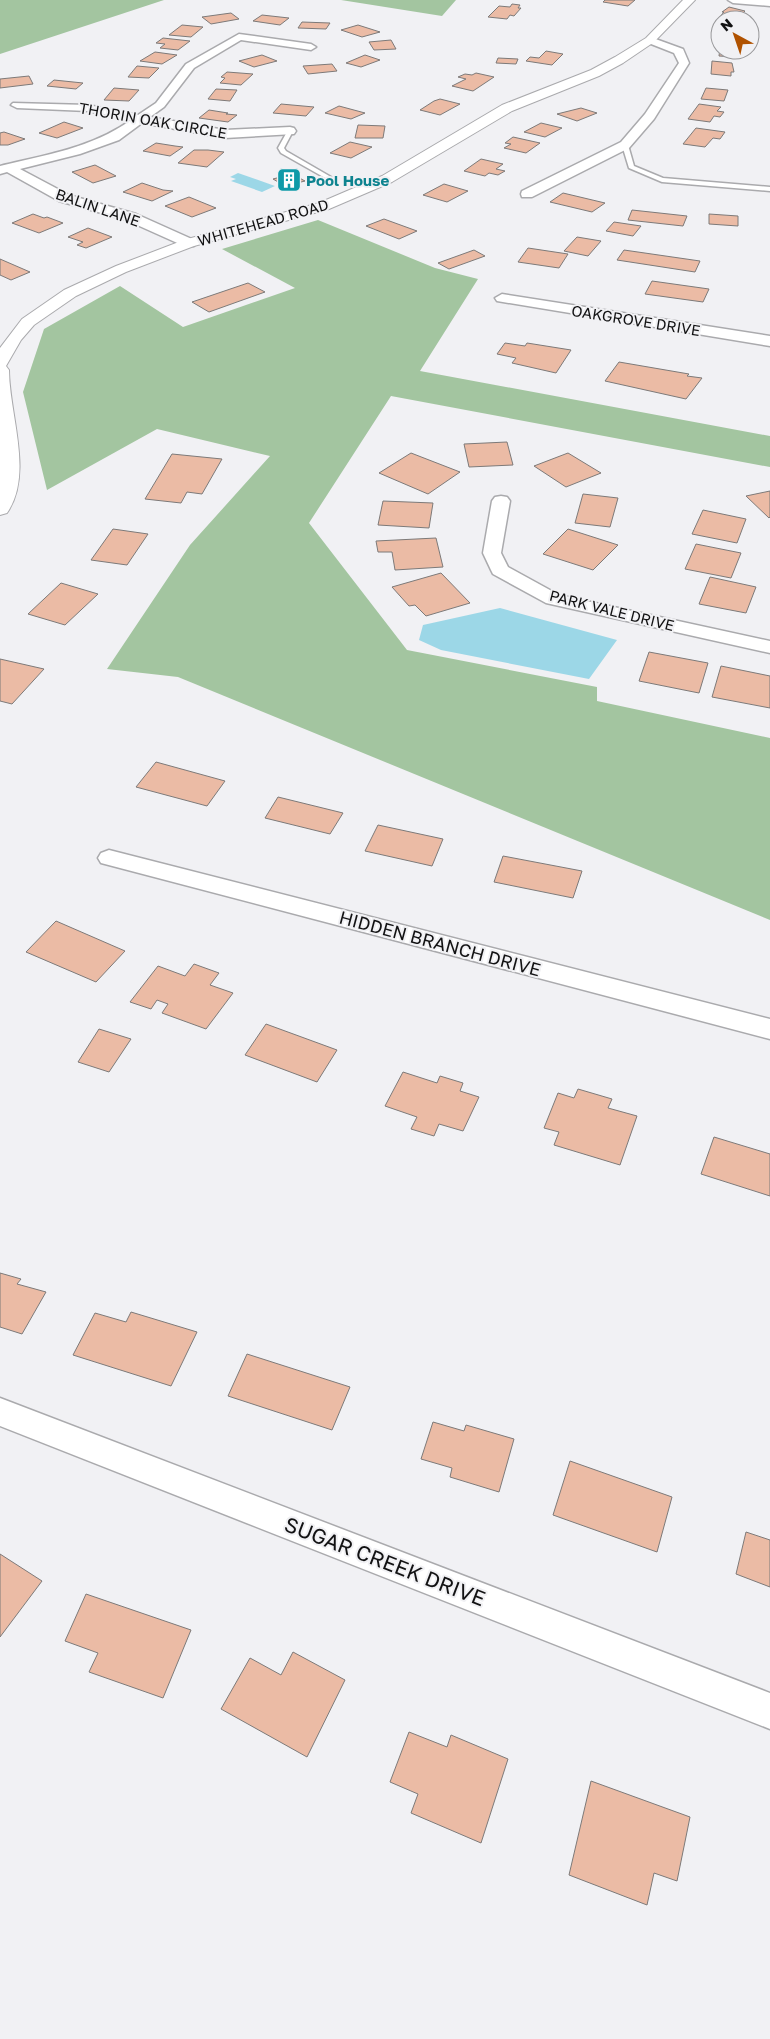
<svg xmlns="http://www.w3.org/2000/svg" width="770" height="2039" viewBox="0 0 770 2039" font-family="'Golos Text',sans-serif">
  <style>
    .forest { fill: #a3c5a0 }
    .water { fill: #9cd7e7 }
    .building { fill: #ebbba5; stroke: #7d7a79 }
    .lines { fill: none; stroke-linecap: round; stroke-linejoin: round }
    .service-casing { stroke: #aaaaad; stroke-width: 3 }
    .minor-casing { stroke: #aaaaad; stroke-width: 3 }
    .tertiary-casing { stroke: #aaaaad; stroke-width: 2 }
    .service { fill: #fff; fill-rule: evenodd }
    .minor { fill: #fff; fill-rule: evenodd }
    .tertiary { fill: #fff; fill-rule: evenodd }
    .labels { text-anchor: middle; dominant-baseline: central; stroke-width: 4; stroke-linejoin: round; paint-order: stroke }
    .far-street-label { font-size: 15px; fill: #121213; stroke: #f1f1f4 }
    .far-culture-label { font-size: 15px; font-weight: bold; fill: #0d838f; stroke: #f1f1f4; text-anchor: start }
    .street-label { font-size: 18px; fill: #121213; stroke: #f1f1f4 }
    .near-street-label { font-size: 21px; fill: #121213; stroke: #f1f1f4 }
  </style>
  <rect width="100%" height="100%" fill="#f1f1f4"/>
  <!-- forest -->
  <path class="forest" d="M0,0h164l-164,54z
    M341,0h115l-14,16z
    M318,220l117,48 43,11 -58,92 350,65v31l-379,-71 -82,127 98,127 190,37v14l173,37v182l-592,-243 -71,-8 83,-124 80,-89 -113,-27 -110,61 -24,-98 21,-63 76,-43 63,41 112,-39 -73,-39z"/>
  <!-- water -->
  <path class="water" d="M238,173l37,13 -13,6 -31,-11 5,-2 -6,-2z
    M500,608l117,32 -28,39 -148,-29 -22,-10 4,-15z"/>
  <!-- building -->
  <path class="building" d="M605,0h30l-7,6 -25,-4z
    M512,4l8,1 -2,3h3l-7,8 -4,-1 -3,4 -19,-2 11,-11 11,1z
    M729,7l16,4 -9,9h-19l7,-8h-2z
    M231,13l8,6 -28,5 -9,-7z
    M262,15l27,3 -9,7 -27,-4z
    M302,22l28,1 -4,6 -28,-1z
    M182,25l21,2 -12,10 -22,-2z
    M358,25l22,7 -18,5 -21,-7z
    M163,38l27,3 -12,9 -18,-2 5,-4 -9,-1z
    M391,40l5,9 -22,1 -5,-8z
    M720,48v2h20l-3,7 -18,-1z
    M546,51l17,3 -11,11 -26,-4 4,-4 9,1z
    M155,52l22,3 -15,9 -22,-3z
    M262,55l15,6 -23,6 -15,-6z
    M365,55l15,5 -19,7 -15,-4z
    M498,58l20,1 -2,5 -20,-1z
    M712,61l20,2 2,9h-3v4l-20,-2z
    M332,64l5,7 -29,3 -5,-8z
    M137,66l22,2 -10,10 -21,-1z
    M227,72l26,2 -12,11 -21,-2 5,-5 -4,-1z
    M476,73l18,4 -21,14 -21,-5 14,-7 -8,-2 7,-3 7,1z
    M29,76l4,8 -33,4v-9z
    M54,80l29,3 -7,6 -29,-3z
    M114,88l25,2 -10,11 -25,-1z
    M706,88l22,2 -4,11 -23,-2z
    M216,89l21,1 -7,11 -22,-2z
    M440,99l20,5 -20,11 -20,-5 14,-9z
    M281,104l33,3 -8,9 -33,-3z
    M699,104l22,3 -4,4 7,1 -4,5 -6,-1 -4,6 -22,-3z
    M339,106l26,7 -14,6 -26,-6z
    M581,108l16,5 -20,8 -20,-7z
    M209,110l19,3 -2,1 11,1 -9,7 -29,-4z
    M64,122l19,6 -26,10 -18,-5z
    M541,123l21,5 -17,9 -21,-5z
    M358,125l27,1 -2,12h-28z
    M696,128l29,4 -5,7 -7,-1 -8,9 -22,-3z
    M4,132l21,7 -17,6h-8v-12z
    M513,137l27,6 -14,10 -22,-5 7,-4 -6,-1z
    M350,142l22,5 -21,11 -21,-5z
    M156,143l19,3 8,1 -13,9 -27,-5z
    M194,150h14l16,2 -17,15 -29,-4z
    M481,159l22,5 -7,5 9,2 -7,4 -9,-2 -4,3 -21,-5z
    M95,165l21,11 -23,7 -21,-11z
    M292,174l13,7 -20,5 -12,-7z
    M142,183l21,7 10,1 -21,10 -29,-9z
    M444,184l24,7 -21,11 -24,-7z
    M563,193l42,10 -13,9 -42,-10z
    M189,197l27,11 -24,9 -27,-11z
    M632,210l55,6 -4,10 -55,-6z
    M33,214l11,4 3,-1 16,6 -24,10 -27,-10z
    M709,214l29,2v10l-29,-2z
    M384,219l33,12 -18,8 -33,-13z
    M614,222l27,4 -8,10 -27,-5z
    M88,228l24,9 -26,11 -9,-3 6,-3 -15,-5z
    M577,237l24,4 -13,15 -24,-5z
    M528,248l40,6 -9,14 -41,-6z
    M474,250l11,6 -36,13 -11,-6z
    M624,250l76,11 -5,11 -78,-12z
    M0,259l30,13 -19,8 -11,-5z
    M652,281l57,8 -6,13 -58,-8z
    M248,283l17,9 -56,20 -17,-10z
    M505,343l20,3 2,-3 44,7 -15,23 -44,-10 4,-5 -19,-4z
    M619,362l70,12 -2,2 15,2 -16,21 -81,-18z
    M507,442l6,23 -44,2 -5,-23z
    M411,453l49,19 -32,22 -49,-21z
    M568,453l33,20 -35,14 -32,-21z
    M172,454l50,5 -20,35 -15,-2 -6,11 -36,-4z
    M770,491v26l-1,1 -23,-22z
    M583,494l35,4 -8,29 -35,-4z
    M383,501l50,2 -4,25 -51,-3z
    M703,510l43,9 -9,24 -45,-9z
    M113,529l35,5 -21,31 -36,-5z
    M568,529l50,16 -25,25 -50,-16z
    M436,538l7,29 -48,3 -3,-18h-14l-2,-11z
    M696,544l45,9 -10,25 -46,-9z
    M441,573l29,30 -44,13 -11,-11 -6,1 -17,-19z
    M710,577l46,10 -10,26 -47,-9z
    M61,583l37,11 -33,31 -37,-11z
    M649,652l59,11 -9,30 -60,-12z
    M0,659l44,10 -32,35 -12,-3z
    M721,666l49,10v32l-58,-11z
    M156,762l69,19 -18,25 -71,-19z
    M278,797l65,16 -13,21 -65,-16z
    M378,825l65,14 -11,27 -67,-15z
    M503,856l79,15 -9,27 -79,-16z
    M56,921l69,30 -29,31 -70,-30z
    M194,964l25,9 -9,12 23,8 -27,36 -44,-16 6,-9 -11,-4 -6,9 -21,-7 28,-36 27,10z
    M266,1024l71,26 -20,32 -72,-27z
    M99,1029l32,10 -22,33 -31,-10z
    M403,1072l34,11 3,-7 23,7 -3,8 19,6 -16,34 -24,-7 -5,12 -23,-7 6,-12 -32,-11z
    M578,1089l34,10 -4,9 29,8 -17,49 -66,-20 5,-13 -15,-4 14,-35 16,5z
    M714,1137l56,17v42l-69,-22z
    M0,1273l21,6 -4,5 29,8 -24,42 -22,-7z
    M131,1312l66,20 -26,54 -98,-31 22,-42 31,9z
    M247,1354l103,33 -18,43 -104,-34z
    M433,1422l31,9 2,-6 48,14 -15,53 -49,-15 2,-9 -31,-9z
    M570,1461l102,36 -15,55 -104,-37z
    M746,1532l24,8v47l-34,-13z
    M0,1554l42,27 -42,56z
    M86,1594l105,36 -28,68 -74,-26 9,-19 -33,-12z
    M293,1652l52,28 -38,77 -86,-48 29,-51 31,17z
    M409,1732l38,15 4,-12 57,24 -27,84 -70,-30 7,-19 -28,-12z
    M591,1781l99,36 -13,64 -23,-8 -7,32 -78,-30z"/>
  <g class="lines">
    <defs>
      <path id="service" d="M288,130l5,1 -9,17 2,3 45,26v2h-4l-46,-26 -3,-5z
        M625,143l3,2 6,21 29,12 107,9v4l-108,-9 -33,-14 -7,-23z"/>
      <path id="minor" d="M728,0h42v6l-37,-3z
        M239,34l72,10 5,3 -5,3 -70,-10 -47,28 -30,39 -14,10 75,13 65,-3 4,1 2,3 -2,3 -69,4 -83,-15 -23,17 -39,14 -60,15 49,26 67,19 58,26 2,3 -2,3h-10l-58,-26 -67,-19 -52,-29 -7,2v-8c45,-11 92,-18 131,-46l-43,-9 -71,-3 -6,-3 2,-2 75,2 50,10 18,-12 30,-39z
        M650,37l33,12 6,14 -35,56 -25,29 -97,49h-10l-1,-3 1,-3 99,-49 24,-28 34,-51 -5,-10 -28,-11 -1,-2z
        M502,294l268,42v10l-273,-45 -2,-3z
        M501,496l6,1 3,4 -9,52 7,14 51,28 211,46v12l-224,-50 -53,-29 -2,-4 -8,-17 9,-52 3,-4z
        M109,850l661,169v20l-669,-176 -3,-5 3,-5z
        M0,1398l770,295v36l-770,-303z"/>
      <path id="tertiary" d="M683,0h12l-41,42 -31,21 -24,13 -87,35 -120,71 -63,27 -135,37 -68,26 -50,24 -42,29 -13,15 -15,26 3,4c0,44 25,104 -2,143l-7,2v-167l22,-29 42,-29 52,-24 68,-26 135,-37 63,-27 120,-71 89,-35 24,-13 31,-19z"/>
    </defs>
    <!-- service casing -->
    <use href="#service" class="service-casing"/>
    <!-- minor casing -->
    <use href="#minor" class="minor-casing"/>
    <!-- tertiary casing -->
    <use href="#tertiary" class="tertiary-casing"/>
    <!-- service -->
    <use href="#service" class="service"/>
    <!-- minor -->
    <use href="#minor" class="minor"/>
    <!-- tertiary -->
    <use href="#tertiary" class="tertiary"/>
  </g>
  <!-- icons -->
  <defs>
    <symbol id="building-square" viewBox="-11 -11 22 22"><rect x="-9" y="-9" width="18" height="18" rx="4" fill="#0f9aa8" stroke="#f1f1f4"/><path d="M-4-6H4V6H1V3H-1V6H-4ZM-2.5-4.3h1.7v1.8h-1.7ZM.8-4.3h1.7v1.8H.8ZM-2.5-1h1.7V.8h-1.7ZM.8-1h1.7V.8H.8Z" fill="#fff"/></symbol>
  </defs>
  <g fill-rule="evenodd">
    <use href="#building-square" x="275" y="166" width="28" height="28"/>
  </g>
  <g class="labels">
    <!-- far-street labels -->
    <g class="far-street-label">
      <text transform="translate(153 120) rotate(10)">THORIN OAK CIRCLE</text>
      <text transform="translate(98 207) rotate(19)">BALIN LANE</text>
      <text transform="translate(263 222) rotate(-16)">WHITEHEAD ROAD</text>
      <text transform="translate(636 320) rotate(9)">OAKGROVE DRIVE</text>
      <text transform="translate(612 610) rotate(14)">PARK VALE DRIVE</text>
    </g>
    <!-- far-culture labels -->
    <g class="far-culture-label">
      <text x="306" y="180">Pool House</text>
    </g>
    <!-- street labels -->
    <g class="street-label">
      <text transform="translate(440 943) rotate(15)">HIDDEN BRANCH DRIVE</text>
    </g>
    <!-- near-street labels -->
    <g class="near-street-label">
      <text transform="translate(385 1561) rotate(21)">SUGAR CREEK DRIVE</text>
    </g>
  </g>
  <!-- north arrow -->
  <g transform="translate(735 35) rotate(320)"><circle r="24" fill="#f1f1f4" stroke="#98989a"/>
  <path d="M0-4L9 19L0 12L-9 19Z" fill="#b05200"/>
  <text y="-8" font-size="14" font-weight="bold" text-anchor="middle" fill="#121213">N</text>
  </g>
</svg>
